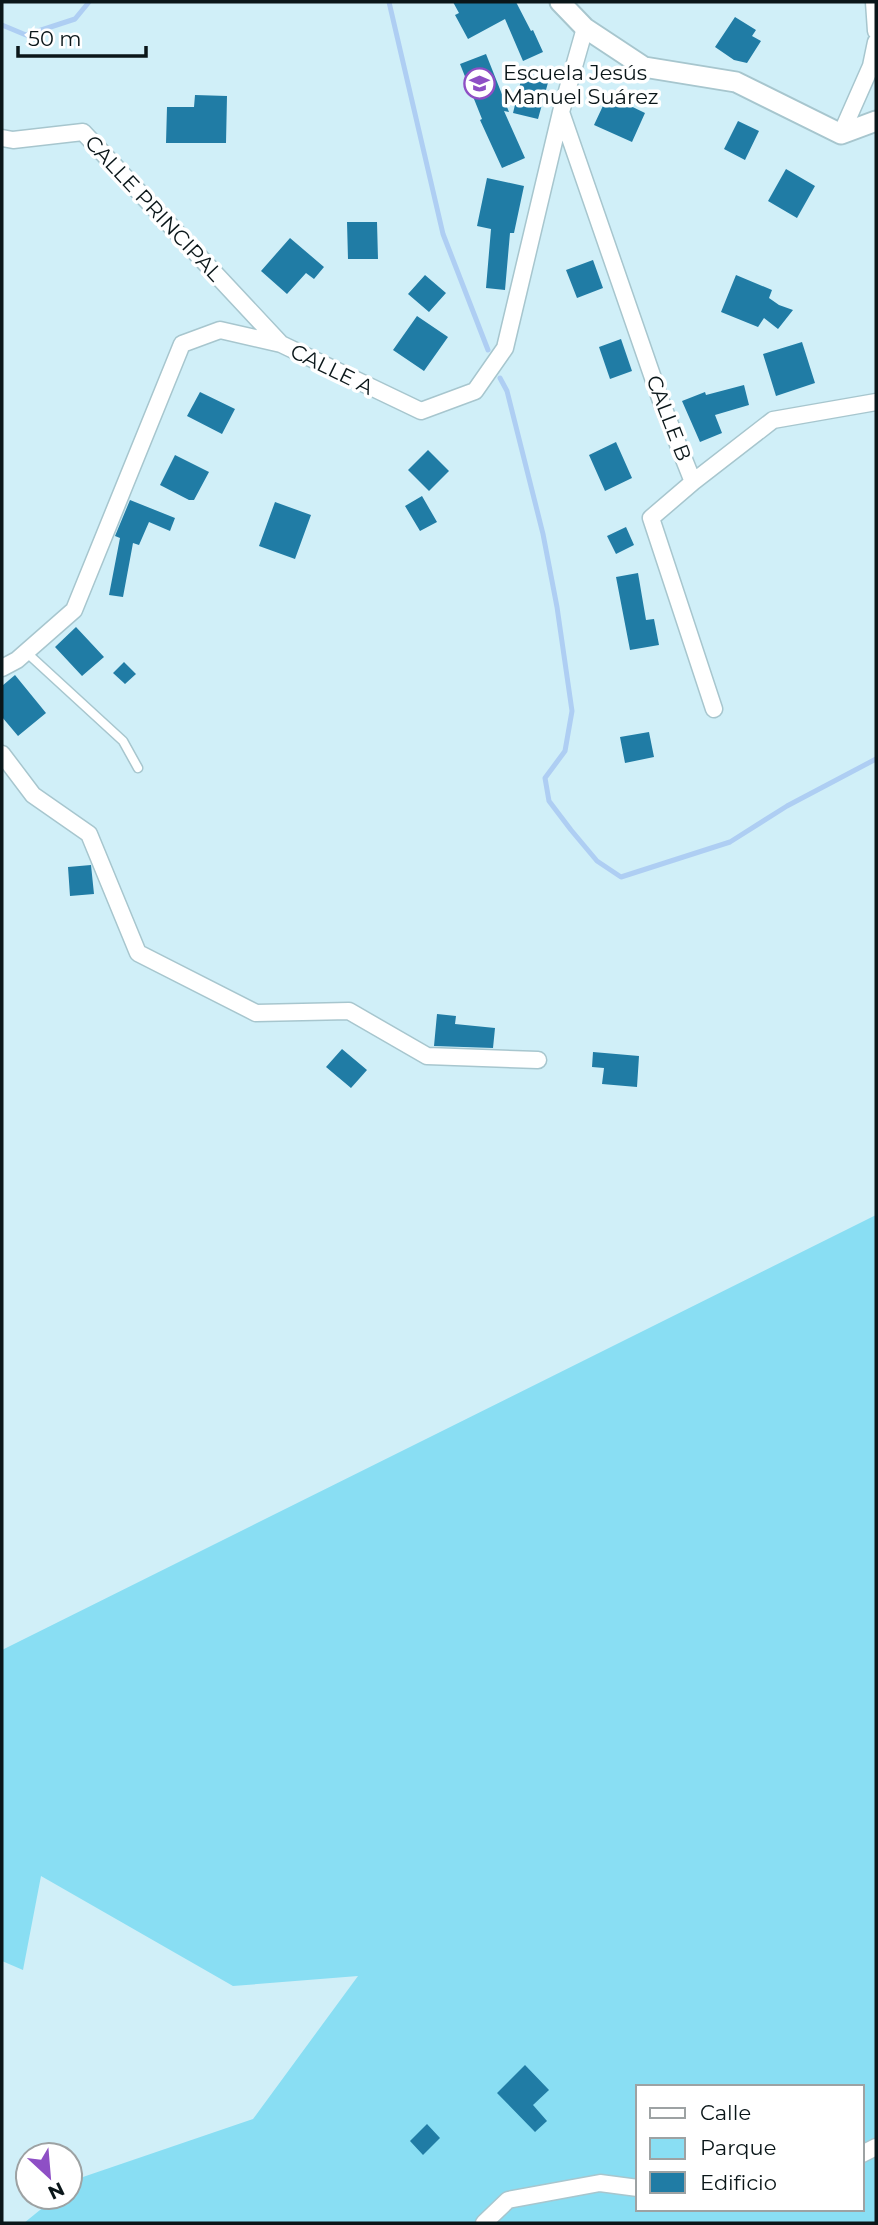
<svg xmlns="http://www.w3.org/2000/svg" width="878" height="2225" viewBox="0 0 878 2225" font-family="Montserrat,sans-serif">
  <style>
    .green { fill: #89def3; fill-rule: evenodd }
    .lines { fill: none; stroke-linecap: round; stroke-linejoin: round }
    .stream { stroke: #aecef3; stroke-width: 5 }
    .building { fill: #207ca5 }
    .service-casing { stroke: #a7c6ce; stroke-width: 11 }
    .minor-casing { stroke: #a7c6ce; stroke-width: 19 }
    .tertiary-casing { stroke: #a7c6ce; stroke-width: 23 }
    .service { stroke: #fff; stroke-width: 8 }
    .minor { stroke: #fff; stroke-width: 16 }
    .tertiary { stroke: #fff; stroke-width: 19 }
    .labels { text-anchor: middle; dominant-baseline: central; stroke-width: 7; stroke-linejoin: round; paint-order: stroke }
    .poi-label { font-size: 21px; fill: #0a1619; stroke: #fff; text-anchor: start }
    .street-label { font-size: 21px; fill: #0a1619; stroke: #fff }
  </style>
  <rect width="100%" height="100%" fill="#d0eff8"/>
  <!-- green -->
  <path class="green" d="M876,1215v1008h-852l32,-26h14v-11l10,-8 173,-59 105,-143 -125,10 -192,-110 -18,94 -21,-9v-311zM638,2087h224v122h-224z"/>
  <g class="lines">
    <!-- stream -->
    <path class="stream" d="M389,2l54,232 45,116
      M2,25l24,10 49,-16 14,-17
      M500,378l7,13 36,143 14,73 15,104 -7,40 -20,27 4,23 22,29 26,31 24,16 109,-35 57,-36 89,-47"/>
  </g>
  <!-- building -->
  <path class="building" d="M453,2h63l15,29 2,-1 10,22 -20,9 -18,-42 -37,20 -13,-24 4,-2z
    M735,17l21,13 -4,6 9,5 -14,22 -13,-3 -19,-13z
    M486,54l23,58 -5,-1 21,47 -23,10 -22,-48 2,-1 -22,-55z
    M523,72l26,7 -11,40 -25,-6z
    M195,95l32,1 -1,47h-60l1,-36h27z
    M608,95l37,18 -13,29 -38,-17z
    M738,121l21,10 -14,29 -21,-11z
    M786,169l29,17 -18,32 -29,-17z
    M487,178l37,8 -10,47h-4l-5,57 -19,-2 5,-59 -14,-3z
    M347,222h30l1,37h-30z
    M290,238l34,29 -10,12 -8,-6 -19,21 -26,-23z
    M593,260l10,28 -26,10 -11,-28z
    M425,275l21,18 -17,19 -21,-18z
    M736,275l36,15 -3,8 10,7 14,5 -15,19 -14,-11 -6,9 -37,-15z
    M417,316l31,21 -24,34 -31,-21z
    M621,339l11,32 -22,8 -11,-32z
    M802,342l13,41 -39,13 -13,-42z
    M744,385l5,20 -34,10 7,18 -22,9 -18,-41 23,-9 1,3z
    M200,392l35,17 -13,25 -35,-18z
    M616,442l16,36 -27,13 -16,-36z
    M428,450l21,21 -20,20 -21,-21z
    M175,455l34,17 -15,28h-5l-29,-15z
    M422,496l15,26 -17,9 -15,-25z
    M130,500l45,18 -5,13 -21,-9 -10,23 -6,-2 -10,54 -14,-2 11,-57 -5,-2z
    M275,502l36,13 -16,44 -36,-13z
    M626,527l8,18 -18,9 -9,-18z
    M638,573l8,47 8,-1 5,26 -29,5 -14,-73z
    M76,627l28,30 -22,19 -27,-29z
    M124,662l12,12 -11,10 -12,-11z
    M15,675l31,38 -28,23 -16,-19v-31z
    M649,732l5,25 -29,6 -5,-26z
    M91,865l3,29 -24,2 -2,-29z
    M437,1014l19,2 -1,8 40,4 -2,20 -59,-2z
    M342,1049l25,21 -16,18 -25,-21z
    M593,1052l46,4 -2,31 -35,-3 2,-16 -12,-1z
    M525,2065l24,25 -16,15 14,16 -12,11 -38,-39z
    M427,2124l13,14 -17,17 -13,-14z"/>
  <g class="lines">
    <defs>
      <path id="service" d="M26,652l97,89 15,27"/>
      <path id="minor" d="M874,2l2,29
        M561,112l101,292 31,78 -42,36 63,191
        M841,134l30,-68 5,-24
        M2,138l11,2 70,-8 198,212
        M693,482l80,-62 103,-18
        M2,668l15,-8 57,-50 108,-266 38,-14 61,14 140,67 54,-20 30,-43 56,-236 24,-84
        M2,754l31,41 56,39 49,119 118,60 93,-2 78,45 111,4
        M862,2154l14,-7
        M484,2223l24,-23 92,-17 38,5"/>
      <path id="tertiary" d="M560,2l25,26 59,39 92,15 105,52 35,-13"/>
    </defs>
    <!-- service casing -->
    <use href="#service" class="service-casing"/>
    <!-- minor casing -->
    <use href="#minor" class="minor-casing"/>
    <!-- tertiary casing -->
    <use href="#tertiary" class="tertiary-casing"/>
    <!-- service -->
    <use href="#service" class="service"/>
    <!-- minor -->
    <use href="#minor" class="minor"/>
    <!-- tertiary -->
    <use href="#tertiary" class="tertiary"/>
  </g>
  <!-- icons -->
  <defs>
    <symbol id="school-ring" viewBox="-11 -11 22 22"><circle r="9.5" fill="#fff" stroke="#8e4fc5" stroke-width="1.5"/><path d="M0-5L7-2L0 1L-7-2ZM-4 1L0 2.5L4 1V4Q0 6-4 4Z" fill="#8e4fc5"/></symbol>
  </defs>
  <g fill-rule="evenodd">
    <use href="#school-ring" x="462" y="66" width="35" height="35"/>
  </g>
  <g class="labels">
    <!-- poi labels -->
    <g class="poi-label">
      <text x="503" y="72">Escuela Jesús<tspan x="503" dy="24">Manuel Suárez</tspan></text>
    </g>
    <!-- street labels -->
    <g class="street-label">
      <text transform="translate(154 208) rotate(47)">CALLE PRINCIPAL</text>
      <text transform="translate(332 369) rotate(26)">CALLE A</text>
      <text transform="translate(669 418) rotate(69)">CALLE B</text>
    </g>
  </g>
  <!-- border -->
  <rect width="878" height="2225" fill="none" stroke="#0a1619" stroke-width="7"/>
  <!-- legend -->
  <rect x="636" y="2085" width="228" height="126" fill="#ffffff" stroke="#9da2a3" stroke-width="2"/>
  <rect x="650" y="2108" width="35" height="10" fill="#ffffff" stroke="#9da2a3" stroke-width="2"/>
  <text x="700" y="2120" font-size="21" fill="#0a1619">Calle</text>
  <rect x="650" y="2138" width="35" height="21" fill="#89def3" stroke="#9da2a3" stroke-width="2"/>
  <text x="700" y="2155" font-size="21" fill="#0a1619">Parque</text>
  <rect x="650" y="2172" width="35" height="21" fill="#207ca5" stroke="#9da2a3" stroke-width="2"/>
  <text x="700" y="2190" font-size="21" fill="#0a1619">Edificio</text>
  <!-- north arrow -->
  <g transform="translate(49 2176) rotate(154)"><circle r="33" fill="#ffffff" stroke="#9da2a3" stroke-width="2"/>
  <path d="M0-5L12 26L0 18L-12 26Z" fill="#8e4fc5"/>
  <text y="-10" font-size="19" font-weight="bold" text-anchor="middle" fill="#0a1619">N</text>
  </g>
  <!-- scale -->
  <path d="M18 46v10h128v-10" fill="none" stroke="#0a1619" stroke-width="3.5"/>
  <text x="28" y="46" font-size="21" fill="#0a1619" stroke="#ffffff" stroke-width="5" paint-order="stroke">50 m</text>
</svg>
